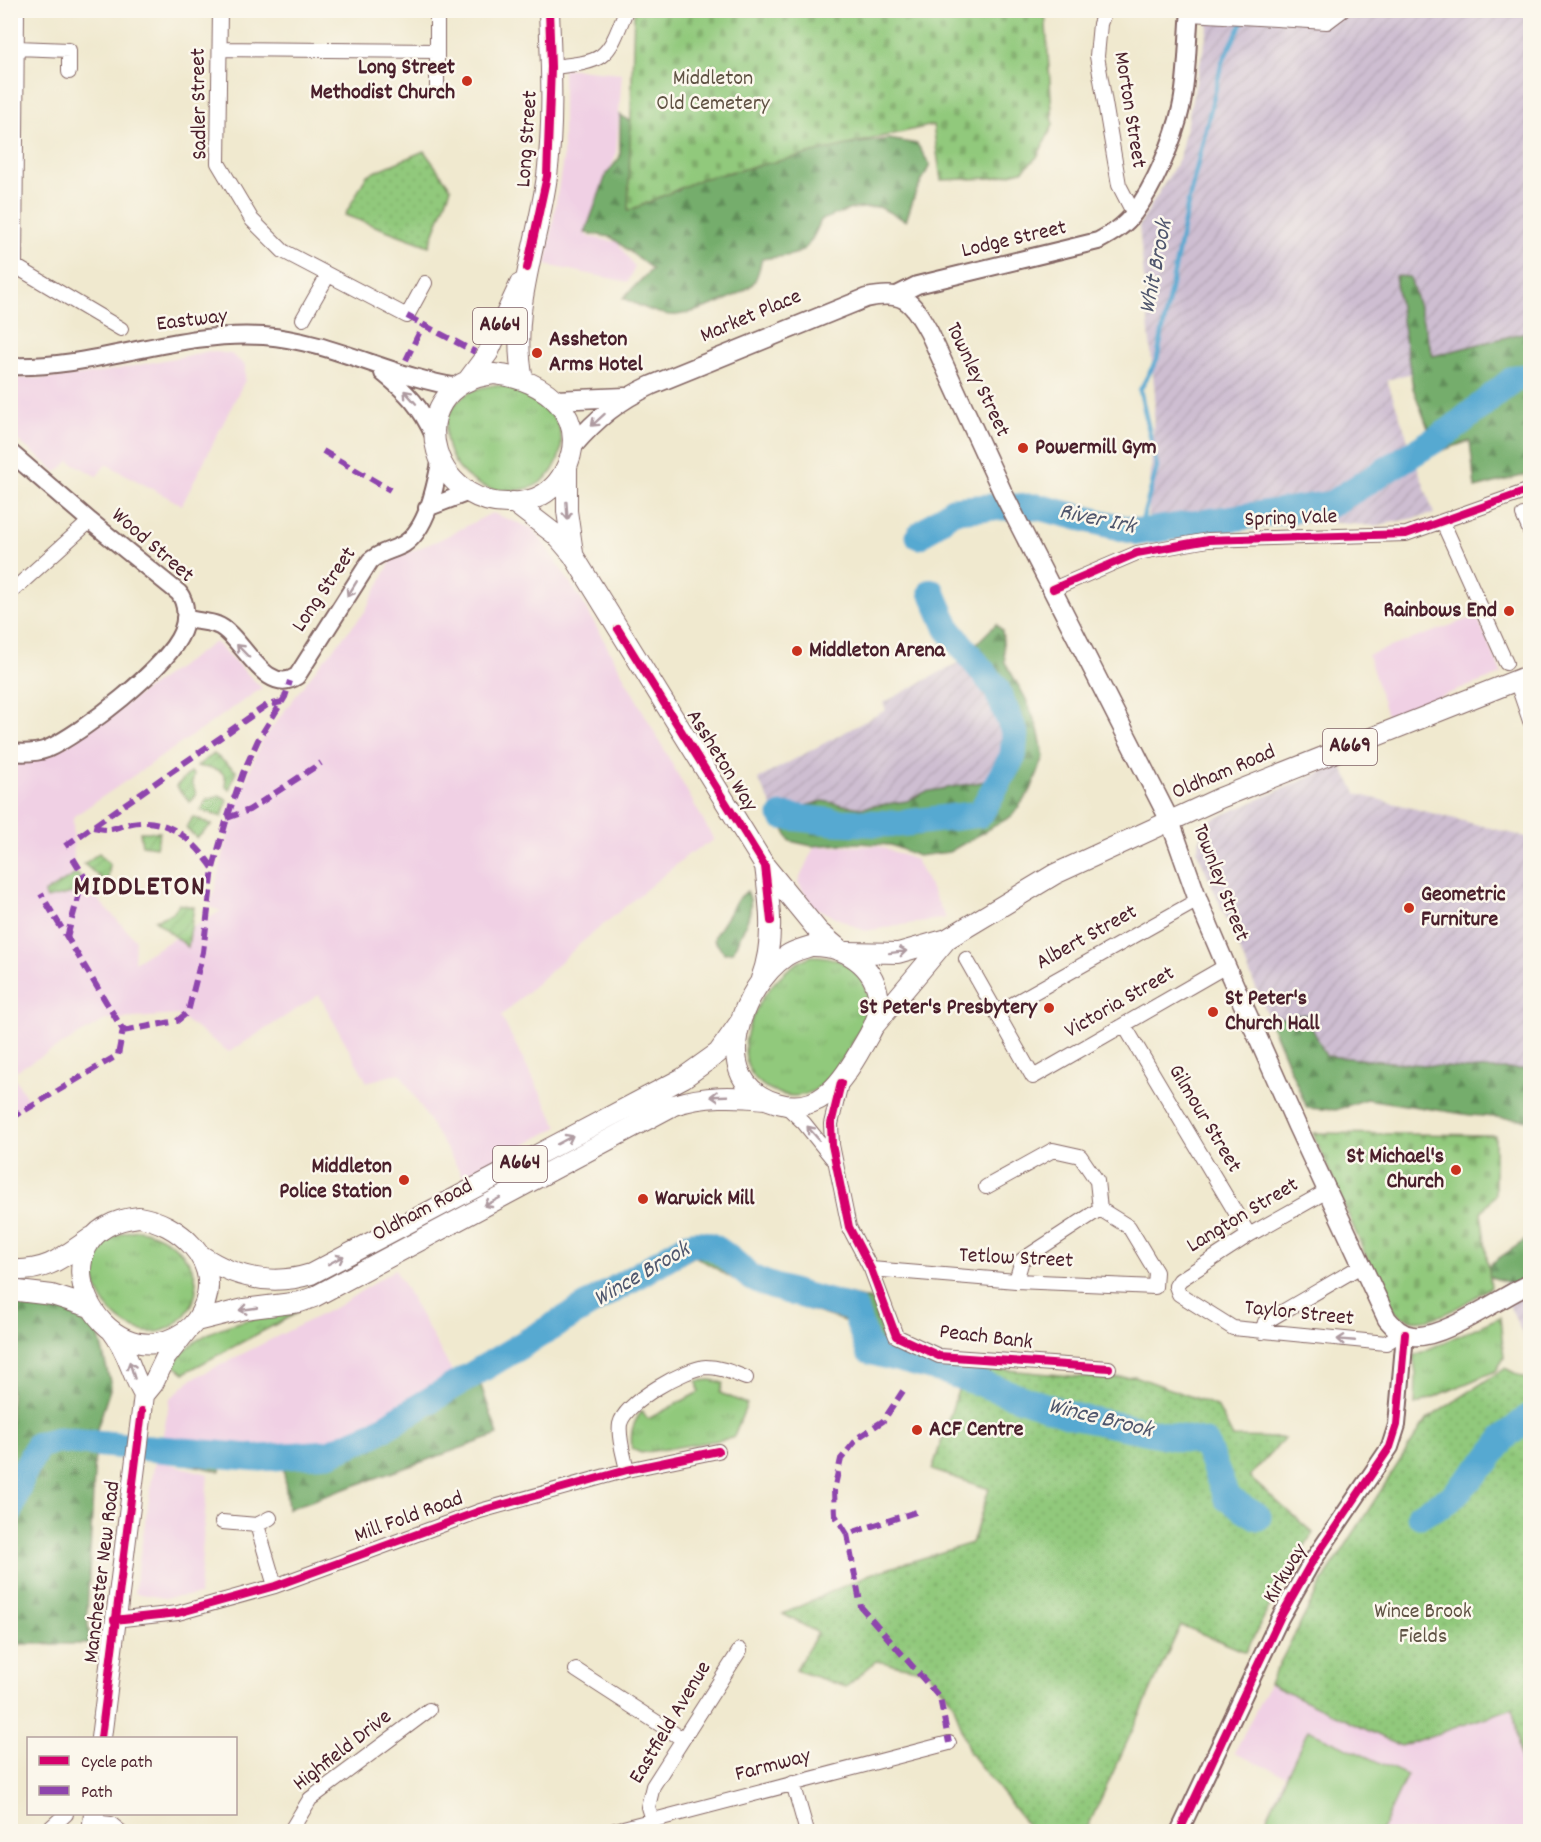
<svg xmlns="http://www.w3.org/2000/svg" width="1541" height="1842" viewBox="0 0 1541 1842" font-family="Dekko,sans-serif">
  <style>
    .built { fill: #f0d0e4 }
    .industrial { fill: url(#industrial-furrows) }
    .grass { fill: url(#grass-tufts); stroke: #6e7454; stroke-width: 1.5 }
    .forest { fill: url(#forest-firs); stroke: #5f664c; stroke-width: 1.5 }
    .cemetery { fill: url(#cemetery-stones); stroke: #6e7454; stroke-width: 1.5 }
    .park { fill: url(#park-dots); stroke: #6e7454; stroke-width: 1.5 }
    .garden { fill: url(#garden-furrows); stroke: #6e7454; stroke-width: 1.5 }
    .pitch { fill: #91c97c; stroke: #6e7454; stroke-width: 1.5 }
    .lines { fill: none; stroke-linecap: round; stroke-linejoin: round }
    .stream { stroke: #56a9d1; stroke-width: 4.5 }
    .river { stroke: #56a9d1; stroke-width: 27 }
    .minor-casing { stroke: #846664; stroke-width: 16 }
    .tertiary-casing { stroke: #846664; stroke-width: 20 }
    .secondary-casing { stroke: #846664; stroke-width: 21 }
    .primary-casing { stroke: #846664; stroke-width: 22 }
    .minor { stroke: #fff; stroke-width: 14 }
    .tertiary { stroke: #fff; stroke-width: 16 }
    .secondary { stroke: #fff; stroke-width: 18 }
    .primary { stroke: #fff; stroke-width: 20 }
    .quiet { stroke: #8e44ad; stroke-width: 6; stroke-dasharray: 12 6; stroke-linecap: butt }
    .cycleway-casing { stroke: #fbf7ec; stroke-width: 11 }
    .cycleway { stroke: #d6006c; stroke-width: 8 }
    .oneway { stroke: #ae9aa0 }
    .poi-dot { fill: #c8321e; stroke: #fbf7ec; stroke-width: 2 }
    .labels { text-anchor: middle; dominant-baseline: central; stroke-width: 5; stroke-linejoin: round; paint-order: stroke }
    .shield { fill: #fbf7ec; stroke: #7f6065; stroke-width: 1.5 }
    .shield-label { font-size: 21px; font-weight: bold; fill: #4a1f2b }
    .poi-label { font-size: 22px; font-weight: bold; fill: #4a1f2b; stroke: #fbf7ec; text-anchor: start }
    .park-label { font-size: 22px; fill: #5f5243; stroke: #fbf7ec }
    .street-label { font-size: 22px; fill: #4a1f2b; stroke: #fbf7ec }
    .water-label { font-size: 24px; font-style: italic; fill: #4f566d; stroke: #fbf7ec }
    .district-label { font-size: 28px; font-weight: bold; letter-spacing: 1.5px; fill: #4a1f2b; stroke: #fbf7ec }
  </style>
  <defs>
    <pattern id="industrial-furrows" width="10" height="10" patternUnits="userSpaceOnUse" patternTransform="scale(1.5)"><rect width="10" height="10" fill="#cebed1"/><path d="M-1 1l2-2M0 10L10 0M9 11l2-2" fill="none" stroke="#b2a3b4"/></pattern>
    <pattern id="grass-tufts" width="24" height="20" patternUnits="userSpaceOnUse" patternTransform="scale(1.5)"><rect width="24" height="20" fill="#91c97c"/><path d="M3 7l-1-3M5 7V3M7 7l1-3M15 17l-1-3M17 17v-4M19 17l1-3" fill="none" stroke="#7fac6b"/></pattern>
    <pattern id="forest-firs" width="22" height="20" patternUnits="userSpaceOnUse" patternTransform="scale(1.5)"><rect width="22" height="20" fill="#74ad6c"/><path d="M5 1l3.5 6h-7zM16 11l3.5 6h-7z" fill="#618c59"/></pattern>
    <pattern id="cemetery-stones" width="16" height="16" patternUnits="userSpaceOnUse" patternTransform="scale(1.5)"><rect width="16" height="16" fill="#91c97c"/><path d="M2 7V4a2 2 0 0 1 4 0v3zM10 15v-3a2 2 0 0 1 4 0v3z" fill="#7fac6b"/></pattern>
    <pattern id="park-dots" width="8" height="8" patternUnits="userSpaceOnUse" patternTransform="scale(1.5)"><rect width="8" height="8" fill="#91c97c"/><path d="M2 2h.1M6 6h.1" fill="none" stroke="#7fac6b" stroke-width="1.8" stroke-linecap="round"/></pattern>
    <pattern id="garden-furrows" width="10" height="10" patternUnits="userSpaceOnUse" patternTransform="scale(1.5)"><rect width="10" height="10" fill="#91c97c"/><path d="M-1 1l2-2M0 10L10 0M9 11l2-2" fill="none" stroke="#7fac6b"/></pattern>
  </defs>
  <rect width="100%" height="100%" fill="#fbf7ec"/>
  <filter id="ink" filterUnits="userSpaceOnUse"><feTurbulence type="fractalNoise" baseFrequency=".0167" numOctaves="2"/><feDisplacementMap in="SourceGraphic" scale="12" xChannelSelector="R" yChannelSelector="G"/><feConvolveMatrix kernelMatrix="1 2 1 2 8 2 1 2 1" color-interpolation-filters="sRGB"/></filter>
  <filter id="wash" filterUnits="userSpaceOnUse"><feTurbulence type="fractalNoise" baseFrequency=".008" numOctaves="4" result="noise"/><feDisplacementMap in="SourceGraphic" scale="24" xChannelSelector="R" yChannelSelector="G"/><feGaussianBlur stdDeviation="1.35" result="paint"/><feColorMatrix in="noise" values="0 0 0 0 0 0 0 0 0 0 0 0 0 0 0 0 0 1.4 0 .05"/><feComposite in="paint" operator="in"/></filter>
  <g filter="url(#wash)">
    <rect width="100%" height="100%" fill="#f0e9cf"/>
    <!-- built -->
    <path class="built" d="M563,68l59,5 -6,82 -32,78 5,4 28,5 18,25 -7,15 -82,-17 17,-106z
      M210,351l21,3 14,11v15l-63,125 -76,-41 -9,12 -28,-15 -12,11 -46,-37v-57h39l48,-5z
      M492,513l42,16 47,70 133,241 -25,14 -108,89 -80,73 57,111 -94,51 -64,-105 -33,9 -48,-87 -90,57 -51,-37 -73,5 -93,53 17,29 -18,11v-352l43,-8 161,-111 47,46 -189,129 1,57 61,65 -1,23 87,-51 -11,-4 25,-98 26,-67 55,-73 48,-56 28,-54 47,-19z
      M1477,616l25,58 -115,42 -19,-61z
      M878,846l38,14 30,58 -81,13 -54,-25 -13,-24 16,-35z
      M395,1269l59,106 -112,65 -51,11 -50,2 -80,-9 9,-45 20,-19 150,-75z
      M155,1460l53,14 -9,121 -34,3 -31,-5z
      M1269,1684l132,62 112,-38 17,123h-270l25,-56 -51,-22z"/>
    <!-- industrial -->
    <path class="industrial" d="M1207,11h323v329l-143,40 47,134 -60,12 -60,-5 -167,19 8,-145 -16,-169 40,-67 29,-131z
      M963,660l42,67v33l-19,21 -61,11 -18,9 -47,7 -37,-7 -26,7 -23,2 -16,-31 128,-69 -3,-7z
      M1340,764l17,30 173,44v246l-243,-24 -90,-209 7,-28z
      M1530,1273v77l-30,-64z"/>
    <!-- grass -->
    <path class="grass" d="M495,385c42,4 84,39 59,83 -6,10 -17,19 -29,21 -80,18 -115,-94 -30,-104z
      M812,956c32,-1 61,22 55,56 -2,13 -11,25 -18,37 -18,31 -41,62 -82,39 -53,-31 2,-120 45,-132z
      M138,1230c39,5 78,48 47,85 -56,65 -147,-75 -47,-85z
      M284,1313h13l-113,60 -10,-8c21,-37 71,-46 110,-52z
      M1500,1317l4,41 -8,13 -81,34 1,-32 -3,-17z
      M711,1380l12,3 -3,10 27,11 -14,34 -92,15 -9,-4c-2,-16 0,-25 10,-38l6,8 51,-27 -2,-11z"/>
    <!-- forest -->
    <path class="forest" d="M620,115l27,16 4,60h27l26,-28 185,-24 28,5 13,21 -15,29 -9,27 -27,-14 -28,2 -30,11c-15,38 -21,34 -59,39 -2,7 -4,17 -8,23 -10,14 -60,31 -77,33 -17,2 -39,-10 -54,-17l29,-29 -41,-32 -26,-4 21,-58 14,-18z
      M1395,276l15,1 23,79 97,-25v143l-55,14 -5,-47 -33,11 -24,-64z
      M996,624l6,6 3,32 21,37 12,30 6,28 -13,33 -19,26 -63,36 -31,4 -27,-11 -33,-2 -46,3 -22,-5 -16,-31 23,-2 26,-7 37,7 47,-7 18,-9 61,-11 19,-21v-33l-43,-69z
      M747,891c11,20 -7,42 -14,61l-9,1 -10,-13 1,-5 23,-36z
      M1305,1014l21,42 142,13h62v51l-60,-5 -104,-16 -30,11 -29,-2 -38,-88z
      M1530,1237v37l-16,10 -37,-11z
      M711,1240l13,5 41,29 107,26 25,40v24l-33,-15 -6,-20 -14,-8 -87,-28 -62,-37 -217,121 20,58 -210,74 -5,-46 -60,-3 -3,11 -61,-13 3,-12c61,8 131,18 190,-7 38,-15 73,-41 108,-61l-1,-6 213,-121z
      M11,1301l54,9 33,22 13,54 -15,46 -9,182 3,30h-79z"/>
    <!-- cemetery -->
    <path class="cemetery" d="M634,11h411l8,114 -16,32 -15,14 -29,7 -52,2 -8,-55 -232,54 -73,32z
      M1313,1133l182,2v60l-14,17 10,75c-21,13 -63,44 -88,30 -6,-3 -11,-8 -16,-12z"/>
    <!-- park -->
    <path class="park" d="M424,151l27,37 -22,58 -84,-31 22,-40z
      M966,1366l136,13 33,-3 82,30 16,31 52,1 -36,39 64,56 -30,47 -37,72 -65,-27 -95,206h-54l-63,-79 -16,-50 -26,-31 -51,-10 -30,26 -51,-17 23,-37 -35,-19 87,-40 102,-31 17,-54 -57,-19z
      M1505,1368l25,13v446l-17,-119 -112,38 -132,-62 52,-100 105,-164z"/>
    <!-- garden -->
    <path class="garden" d="M214,754l22,17 -7,19 -3,-3c1,-22 -15,-17 -29,-21z
      M191,772l3,3 -2,7 4,12 -6,8 -14,-16z
      M219,796l8,4 -5,17 -21,-7 6,-11z
      M193,817l19,8 -15,13 -11,-10z
      M140,832h20l-4,15 -14,-2z
      M99,853l11,12 -3,18 -23,-19z
      M76,874l4,2 -2,16 -31,7 -3,-6z
      M179,904l15,3 -6,40 -33,-27 18,-7z"/>
    <!-- pitch -->
    <path class="pitch" d="M1308,1730l99,45 -26,56h-120z"/>
    <g class="lines">
      <!-- stream -->
      <path class="stream" d="M1139,532l18,-65 -17,-77 17,-31 29,-147 36,-150 27,-52"/>
      <!-- river -->
      <path class="river" d="M919,536l34,-26 38,-3h47l101,25 192,-28 120,-74 64,-52 15,-1
        M782,816l53,6 63,2 82,-10 33,-58 2,-23 -19,-45 -48,-59 -16,-37
        M10,1511l12,-35 16,-31 21,-5 201,18 69,-5 43,-18 316,-190c26,-8 44,18 63,32 16,11 81,25 103,32l15,42 76,20 131,46 129,26 22,55 31,19
        M1420,1515l30,-16 37,-38 17,-23 26,-22"/>
    </g>
  </g>
  <g filter="url(#ink)">
    <g class="lines">
      <defs>
        <path id="minor" d="M17,10l-2,256 106,63
          M220,10l-2,153 34,57 31,31 124,65 18,-33
          M437,10v78
          M1105,10l-5,14 -3,32 22,129 15,29
          M1190,14l137,8 16,-12
          M17,48l52,2v22
          M220,49l217,2
          M551,67c53,-5 56,-6 75,-57
          M303,319l25,-44
          M1523,515l7,16
          M1443,523l63,140
          M1053,589l84,-36 71,-13 198,-6 124,-44
          M10,593l80,-72
          M1516,680l14,41
          M966,959l67,118 193,-111
          M997,1013l201,-113
          M1124,1025l125,210
          M841,1083l-10,41 1,21 17,82 22,42 25,67 43,20 170,12
          M785,1105l19,18 28,35
          M986,1187l67,-37 27,6 17,25 3,28
          M1329,1190l-80,45 -69,45 -4,6 3,8 54,34 153,15 11,-7 2,-5
          M871,1269l145,12 139,6 1,-15 -27,-45 -29,-18
          M1016,1281l6,-21 78,-51
          M1262,1332l3,-10 96,-56
          M627,1470c-3,-14 -9,-33 -7,-46 5,-22 66,-56 86,-57 15,0 27,6 40,11
          M222,1522l35,3 13,-7
          M257,1525l18,61
          M114,1620l64,-7 97,-27 205,-75 147,-41 91,-19
          M576,1670l105,68
          M793,1783l14,49
          M652,1820l-4,-13 5,-21 87,-136
          M93,1822l18,2 10,8
          M46,1832l20,-18
          M290,1832l20,-33 119,-89
          M608,1832l341,-89"/>
        <path id="tertiary" d="M897,295l20,-10 181,-44c13,-7 27,-15 36,-28 20,-26 40,-73 47,-105 7,-32 6,-66 9,-98
          M10,366c86,3 168,-36 254,-30 67,5 128,41 194,51
          M383,373c25,20 38,34 51,63
          M10,452l80,69 89,72c8,11 8,26 3,39 -14,35 -101,102 -135,117 -10,4 -26,4 -37,3
          M427,508l42,-16
          M185,618c11,4 23,3 32,7 25,9 47,73 80,51l73,-115c11,-10 22,-10 34,-17 23,-15 31,-56 36,-81
          M1179,1832l101,-214 30,-53 80,-118 7,-22 8,-91"/>
        <path id="secondary" d="M555,400l70,-3
          M573,446c23,-27 46,-46 79,-61l214,-87c38,-8 45,2 63,34l73,159 168,330 28,79 28,66 71,160 90,193c7,8 14,16 26,17 29,4 89,-40 117,-52"/>
        <path id="primary" d="M494,374c51,4 99,44 70,98 -7,13 -19,24 -34,28 -97,25 -139,-114 -36,-126z
          M468,380l20,-27 32,-69
          M523,380c-14,-69 15,-136 24,-204 7,-54 4,-111 2,-166
          M567,466v45l6,42
          M513,502l43,33 17,20 192,311 54,66 20,17
          M811,946c38,-1 73,25 67,67 -3,15 -13,28 -20,41 -18,31 -40,61 -81,49 -73,-21 -35,-117 9,-147 7,-5 16,-7 25,-10z
          M847,952l51,1 49,-14
          M761,979c14,-37 9,-74 4,-113
          M874,1026l73,-87 108,-65 165,-76 310,-123
          M139,1217c39,6 81,42 66,86 -4,11 -10,22 -21,29 -83,55 -159,-103 -45,-115z
          M199,1254c34,23 71,33 112,20l372,-196 35,-25 22,-31
          M10,1270c38,2 53,-13 82,-33
          M10,1290l42,5 38,12
          M196,1321l48,-12 56,-7 14,-5 360,-192c31,-10 60,-9 92,-6
          M112,1331c16,20 19,43 32,64
          M101,1738l43,-343 9,-11 13,-27 22,-28
          M92,1832l2,-18"/>
      </defs>
      <!-- minor casing -->
      <use href="#minor" class="minor-casing"/>
      <!-- tertiary casing -->
      <use href="#tertiary" class="tertiary-casing"/>
      <!-- secondary casing -->
      <use href="#secondary" class="secondary-casing"/>
      <!-- primary casing -->
      <use href="#primary" class="primary-casing"/>
      <!-- minor -->
      <use href="#minor" class="minor"/>
      <!-- tertiary -->
      <use href="#tertiary" class="tertiary"/>
      <!-- secondary -->
      <use href="#secondary" class="secondary"/>
      <!-- primary -->
      <use href="#primary" class="primary"/>
      <!-- quiet -->
      <path class="quiet" d="M407,316l68,36
        M406,360l17,-35
        M323,451l67,39
        M227,818l22,-8 72,-47
        M93,827c24,5 19,0 39,-4 36,-7 63,19 81,45
        M65,846l202,-141 15,-3
        M67,937l17,-61 -13,-21
        M123,1031l54,-10 11,-9 15,-60 10,-84 14,-50 16,-45 15,-33 27,-43 5,-16
        M10,1119l108,-64 5,-25 -82,-136
        M916,1512l-69,22 14,73 79,91 9,45
        M847,1534l-12,-19 -1,-25 7,-31 18,-22 24,-16 20,-30"/>
      <defs>
        <path id="cycleway" d="M527,268l20,-92 4,-109 -2,-57
          M1053,589l84,-36 71,-13 198,-6 124,-44
          M618,629l147,237 6,55
          M841,1083l-10,41 1,21 17,82 22,42 25,67 43,20 170,12
          M114,1620l64,-7 97,-27 205,-75 147,-41 91,-19
          M101,1738l41,-327
          M1179,1832l101,-214 30,-53 80,-118 7,-22 8,-91"/>
      </defs>
      <!-- cycleway casing -->
      <use href="#cycleway" class="cycleway-casing"/>
      <!-- cycleway -->
      <use href="#cycleway" class="cycleway"/>
    </g>
    <!-- one-way arrows -->
    <defs><path id="oneway-shaft" d="M-6 0H5M1.5-3L5.5 0L1.5 3" fill="none" stroke-width="1.6" stroke-linecap="round" stroke-linejoin="round" transform="scale(1.5)"/></defs>
    <g class="oneway">
      <use href="#oneway-shaft" transform="translate(410 397) rotate(-132)"/>
      <use href="#oneway-shaft" transform="translate(598 420) rotate(138)"/>
      <use href="#oneway-shaft" transform="translate(567 511) rotate(86)"/>
      <use href="#oneway-shaft" transform="translate(352 589) rotate(122)"/>
      <use href="#oneway-shaft" transform="translate(243 651) rotate(-134)"/>
      <use href="#oneway-shaft" transform="translate(898 952) rotate(-7)"/>
      <use href="#oneway-shaft" transform="translate(719 1096) rotate(178)"/>
      <use href="#oneway-shaft" transform="translate(813 1133) rotate(-131)"/>
      <use href="#oneway-shaft" transform="translate(565 1140) rotate(-28)"/>
      <use href="#oneway-shaft" transform="translate(492 1202) rotate(152)"/>
      <use href="#oneway-shaft" transform="translate(336 1260) rotate(-28)"/>
      <use href="#oneway-shaft" transform="translate(248 1309) rotate(172)"/>
      <use href="#oneway-shaft" transform="translate(1346 1340) rotate(-175)"/>
      <use href="#oneway-shaft" transform="translate(132 1370) rotate(-107)"/>
    </g>
  </g>
  <!-- markers -->
  <g class="poi-dot">
    <circle cx="467" cy="81" r="6"/>
    <circle cx="537" cy="353" r="6"/>
    <circle cx="1023" cy="448" r="6"/>
    <circle cx="1509" cy="611" r="6"/>
    <circle cx="797" cy="651" r="6"/>
    <circle cx="1409" cy="908" r="6"/>
    <circle cx="1049" cy="1008" r="6"/>
    <circle cx="1213" cy="1012" r="6"/>
    <circle cx="1456" cy="1170" r="6"/>
    <circle cx="404" cy="1180" r="6"/>
    <circle cx="643" cy="1199" r="6"/>
    <circle cx="917" cy="1430" r="6"/>
  </g>
  <g class="labels">
    <!-- shield labels -->
    <g class="shield">
      <rect x="473" y="308" width="54" height="36" rx="4.5"/>
      <rect x="1323" y="729" width="54" height="36" rx="4.5"/>
      <rect x="493" y="1146" width="54" height="36" rx="4.5"/>
    </g>
    <g class="shield-label">
      <text x="500" y="326">A664</text>
      <text x="1350" y="747">A669</text>
      <text x="520" y="1164">A664</text>
    </g>
    <!-- poi labels -->
    <g class="poi-label">
      <text x="455" y="68" text-anchor="end">Long Street<tspan x="455" dy="25">Methodist Church</tspan></text>
      <text x="549" y="340">Assheton<tspan x="549" dy="25">Arms Hotel</tspan></text>
      <text x="1035" y="448">Powermill Gym</text>
      <text x="1497" y="611" text-anchor="end">Rainbows End</text>
      <text x="809" y="651">Middleton Arena</text>
      <text x="1421" y="895">Geometric<tspan x="1421" dy="25">Furniture</tspan></text>
      <text x="1225" y="999">St Peter's<tspan x="1225" dy="25">Church Hall</tspan></text>
      <text x="1037" y="1008" text-anchor="end">St Peter's Presbytery</text>
      <text x="1444" y="1157" text-anchor="end">St Michael's<tspan x="1444" dy="25">Church</tspan></text>
      <text x="392" y="1167" text-anchor="end">Middleton<tspan x="392" dy="25">Police Station</tspan></text>
      <text x="655" y="1199">Warwick Mill</text>
      <text x="929" y="1430">ACF Centre</text>
    </g>
    <!-- park labels -->
    <g class="park-label">
      <text x="713" y="79">Middleton<tspan x="713" dy="25">Old Cemetery</tspan></text>
      <text x="1423" y="1612">Wince Brook<tspan x="1423" dy="25">Fields</tspan></text>
    </g>
    <!-- street labels -->
    <g class="street-label">
      <text transform="translate(200 104) rotate(-91)">Sadler Street</text>
      <text transform="translate(1129 110) rotate(81)">Morton Street</text>
      <text transform="translate(528 139) rotate(-86)">Long Street</text>
      <text transform="translate(1014 240) rotate(-13)">Lodge Street</text>
      <text transform="translate(751 317) rotate(-23)">Market Place</text>
      <text transform="translate(192 321) rotate(-7)">Eastway</text>
      <text transform="translate(977 380) rotate(65)">Townley Street</text>
      <text transform="translate(1291 519) rotate(-2)">Spring Vale</text>
      <text transform="translate(152 546) rotate(41)">Wood Street</text>
      <text transform="translate(325 590) rotate(-56)">Long Street</text>
      <text transform="translate(721 761) rotate(58)">Assheton Way</text>
      <text transform="translate(1224 773) rotate(-23)">Oldham Road</text>
      <text transform="translate(1220 883) rotate(69)">Townley Street</text>
      <text transform="translate(1087 938) rotate(-29)">Albert Street</text>
      <text transform="translate(1120 1003) rotate(-30)">Victoria Street</text>
      <text transform="translate(1204 1119) rotate(59)">Gilmour Street</text>
      <text transform="translate(423 1211) rotate(-28)">Oldham Road</text>
      <text transform="translate(1243 1216) rotate(-31)">Langton Street</text>
      <text transform="translate(1016 1259) rotate(3)">Tetlow Street</text>
      <text transform="translate(1299 1314) rotate(6)">Taylor Street</text>
      <text transform="translate(986 1338) rotate(7)">Peach Bank</text>
      <text transform="translate(409 1518) rotate(-20)">Mill Fold Road</text>
      <text transform="translate(103 1572) rotate(-83)">Manchester New Road</text>
      <text transform="translate(1286 1574) rotate(-59)">Kirkway</text>
      <text transform="translate(671 1723) rotate(-59)">Eastfield Avenue</text>
      <text transform="translate(343 1751) rotate(-38)">Highfield Drive</text>
      <text transform="translate(773 1766) rotate(-15)">Farmway</text>
    </g>
    <!-- water labels -->
    <g class="water-label">
      <text transform="translate(1157 267) rotate(-79)">Whit Brook</text>
      <text transform="translate(1097 520) rotate(12)">River Irk</text>
      <text transform="translate(642 1275) rotate(-30)">Wince Brook</text>
      <text transform="translate(1100 1419) rotate(14)">Wince Brook</text>
    </g>
    <!-- district labels -->
    <g class="district-label">
      <text x="140" y="889">MIDDLETON</text>
    </g>
  </g>
  <!-- margin -->
  <rect width="1541" height="1842" fill="none" stroke="#fbf7ec" stroke-width="36"/>
  <!-- legend -->
  <rect x="27" y="1737" width="210" height="78" fill="#fbf7ec" stroke="#b4a19f" stroke-width="1.5"/>
  <rect x="39" y="1756" width="30" height="9" fill="#d6006c" stroke="#b4a19f" stroke-width="1.5"/>
  <text x="81" y="1767" font-size="18" fill="#4a1f2b">Cycle path</text>
  <rect x="39" y="1786" width="30" height="9" fill="#8e44ad" stroke="#b4a19f" stroke-width="1.5"/>
  <text x="81" y="1797" font-size="18" fill="#4a1f2b">Path</text>
</svg>
